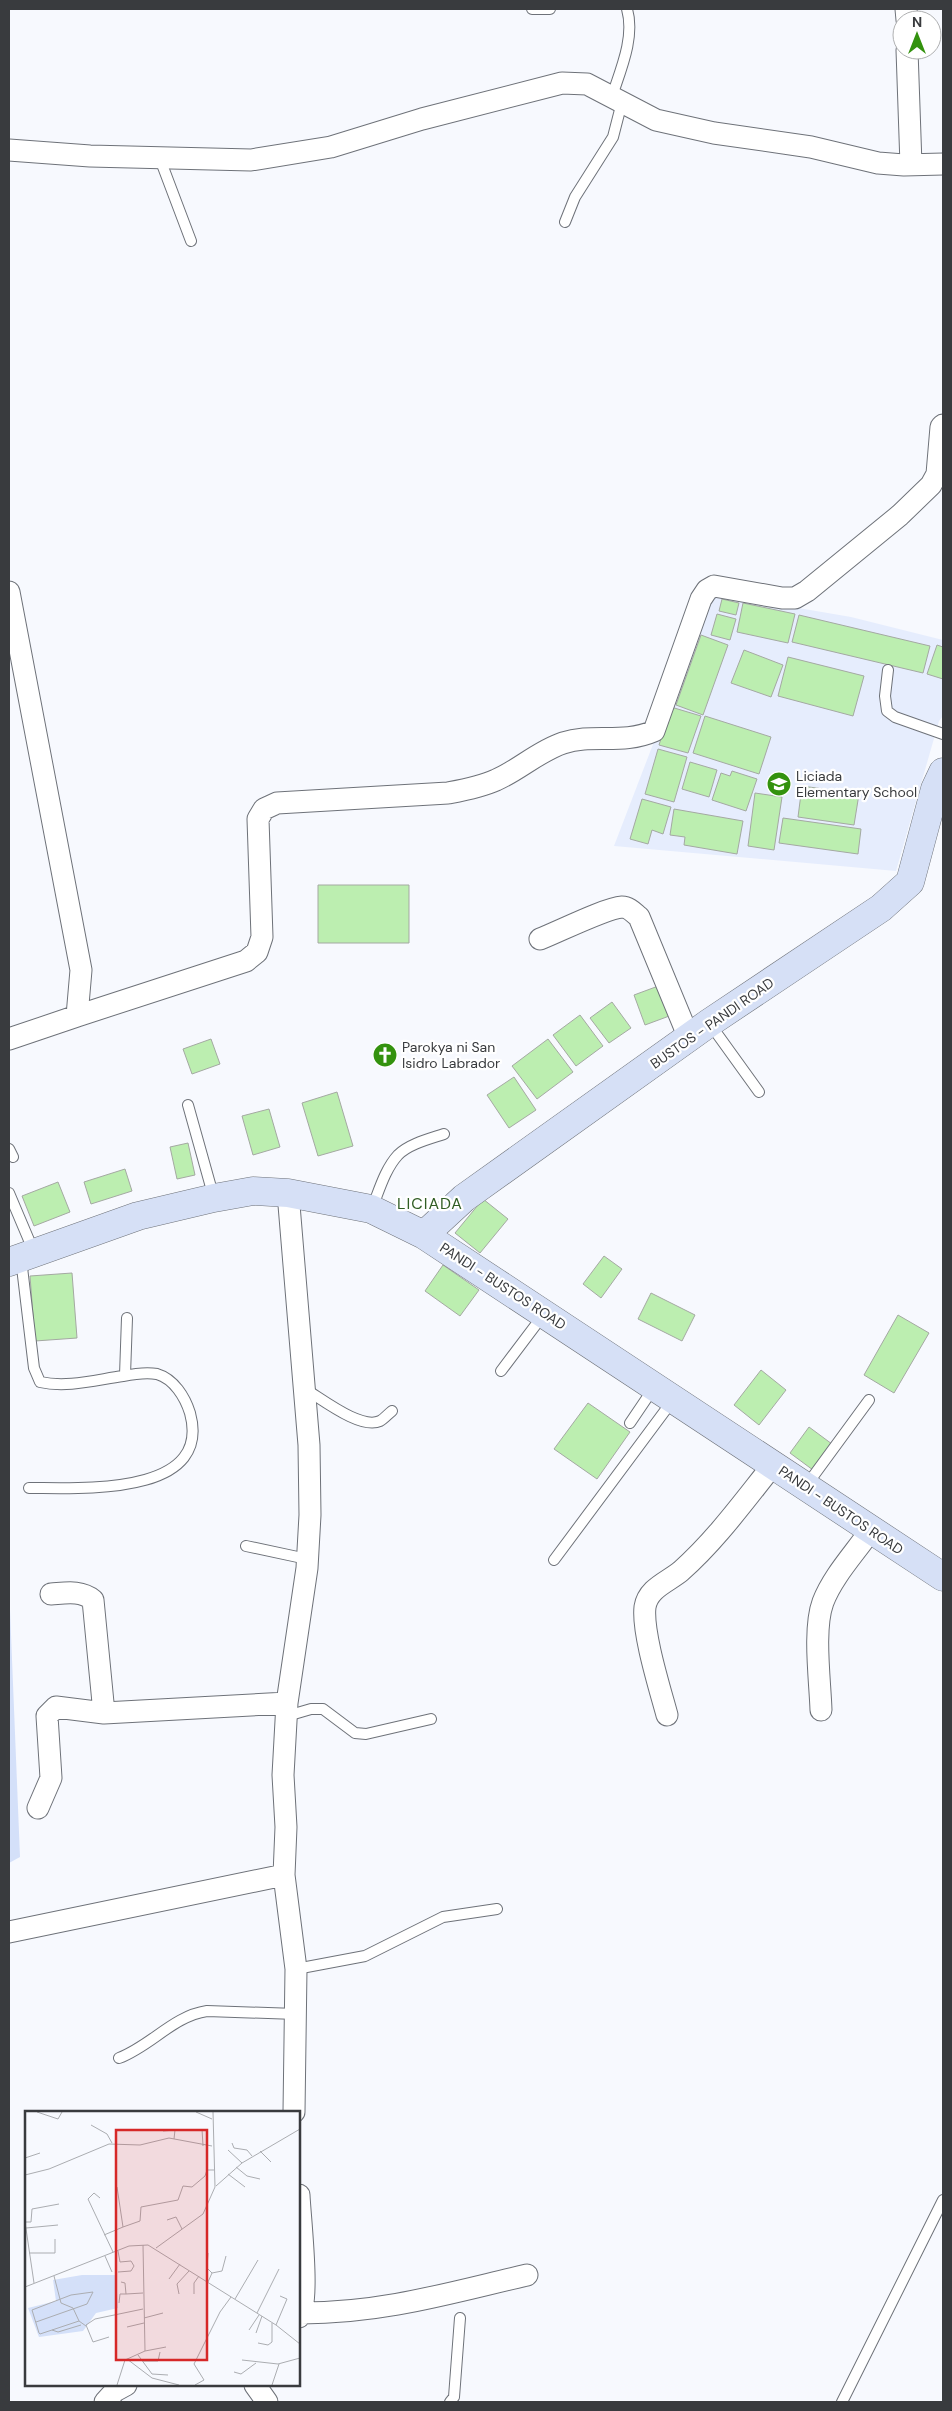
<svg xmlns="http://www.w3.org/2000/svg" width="952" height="2411" viewBox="0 0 952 2411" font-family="'DM Sans',sans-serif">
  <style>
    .built { fill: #e6edfd }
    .green { fill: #d4e0f9 }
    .building { fill: #bceeb0; stroke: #a4a9a2 }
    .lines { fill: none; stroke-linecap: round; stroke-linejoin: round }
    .lane-casing { stroke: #6e7279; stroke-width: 12 }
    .street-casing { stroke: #6e7279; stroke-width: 23 }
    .secondary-casing { stroke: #6e7279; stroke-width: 29 }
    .lane { stroke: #fff; stroke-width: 10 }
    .street { stroke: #fff; stroke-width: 21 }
    .secondary { stroke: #d6e0f6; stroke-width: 28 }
    .labels { text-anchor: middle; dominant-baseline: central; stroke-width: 4.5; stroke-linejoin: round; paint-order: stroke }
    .poi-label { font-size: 14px; fill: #393b3e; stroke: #fff; text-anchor: start }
    .street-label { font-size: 14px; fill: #393b3e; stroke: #fff }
    .quarter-label { font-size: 16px; letter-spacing: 1px; fill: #305d24; stroke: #fff }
    .inset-road { fill: none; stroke: #abadb1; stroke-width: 1 }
    .view { fill: #d62828; fill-opacity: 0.15; stroke: #d62828; stroke-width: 2.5 }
    .inset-edge { fill: none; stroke: #393b3e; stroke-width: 2.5 }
  </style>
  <rect width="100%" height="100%" fill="#f7f9fe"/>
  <!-- built -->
  <path class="built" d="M711,593l140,24 92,23v76l-4,5 -43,150 -282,-25z"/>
  <!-- green -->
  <path class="green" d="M9,1585l11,272 -11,6z"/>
  <!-- building -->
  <path class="building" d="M722,599l17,4 -3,12 -17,-4z
    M743,603l52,11 -7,29 -51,-11z
    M717,614l19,5 -6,21 -19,-5z
    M799,615l131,31 -7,27 -131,-31z
    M701,635l27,10 -25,70 -27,-10z
    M937,645l6,2v32l-16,-5z
    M744,650l39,15 -12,32 -40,-14z
    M788,657l76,19 -11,40 -75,-20z
    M671,707l30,9 -13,37 -29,-8z
    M705,716l66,21 -12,37 -66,-21z
    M658,749l29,8 -13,45 -29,-8z
    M690,762l27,8 -8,27 -27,-8z
    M732,771l25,8 -11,32 -34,-11 9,-27 9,3z
    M802,786l57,8 -5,31 -56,-8z
    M755,793l27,4 -8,53 -26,-4z
    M642,799l29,8 -8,27 -11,-4 -4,14 -18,-5z
    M674,809l69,12 -6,33 -53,-9 1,-8 -15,-2z
    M783,818l78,11 -3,25 -79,-11z
    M318,885h91v58h-91z
    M661,985l11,30 -27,10 -11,-30z
    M612,1002l19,26 -22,15 -19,-25z
    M580,1015l23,31 -27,20 -23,-31z
    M211,1039l9,25 -28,10 -9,-25z
    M548,1039l25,33 -36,27 -25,-33z
    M514,1077l22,33 -27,18 -22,-33z
    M337,1092l16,54 -35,10 -16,-53z
    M269,1109l11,38 -27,8 -11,-39z
    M188,1143l7,32 -18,4 -7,-32z
    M125,1169l7,22 -41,13 -7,-22z
    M58,1182l12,30 -36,14 -12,-30z
    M483,1199l25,20 -28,34 -25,-20z
    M604,1256l18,13 -21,29 -18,-14z
    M443,1265l36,25 -19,26 -35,-25z
    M72,1273l5,65 -42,3 -5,-65z
    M651,1293l44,22 -13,26 -44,-22z
    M898,1315l31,18 -35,60 -30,-18z
    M761,1370l25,20 -27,35 -25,-20z
    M588,1403l42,29 -33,47 -43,-30z
    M809,1427l23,17 -19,26 -23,-17z"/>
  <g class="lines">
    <defs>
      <path id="lane" d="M532,9h18
        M612,96c9,-27 23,-59 15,-87
        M160,159l31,82
        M565,222l10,-25 38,-60 9,-35
        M888,670l-3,26 2,15 8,6 48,17
        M710,1024l49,68
        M188,1105l26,93
        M9,1149l4,8
        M9,1193l25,59
        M372,1208c7,-17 13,-39 26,-53 11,-11 31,-16 46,-21
        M21,1259l13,109 6,14c27,6 55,-2 83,-6 10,-2 24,-4 34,-2 17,5 28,23 33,39 23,84 -111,75 -161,75
        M501,1371l43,-57
        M125,1375l2,-57
        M305,1389c17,10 56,41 75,32 4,-2 8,-7 12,-10
        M630,1423l23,-34
        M806,1486l63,-86
        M246,1546l61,13
        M554,1560l119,-160
        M287,1716l24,-7h12l32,24 11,1 65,-15
        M296,1969l69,-13 78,-39 54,-8
        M119,2058c32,-12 54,-42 88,-47l89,3
        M450,2402l4,-5 6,-79
        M842,2402l101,-202"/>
      <path id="street" d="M906,9l1,11
        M907,50l4,115
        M9,150l81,6 161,4 80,-13 91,-28 140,-36 25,1 69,36 58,13 97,14 67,16 26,2 39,-1
        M540,939c18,-7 66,-31 82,-32 7,0 12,6 17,10l50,121
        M77,1016l169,-55 11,-9 5,-15 -4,-118 6,-10 13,-6 171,-10c16,-3 33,-6 48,-13 23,-10 43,-29 67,-37 30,-10 59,2 91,-12l47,-132 6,-9 7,-4 68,12h13l12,-7 93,-76 31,-30 6,-11 4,-47 2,-2
        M9,1039l68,-23 4,-46 -72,-378
        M288,1193l21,252 1,70 -3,53 -20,135 -4,72 3,52 -2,48 12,94 -2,143
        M51,1594c15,-1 30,-4 42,6l11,113 183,-10
        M821,1710c-1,-30 -8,-81 2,-108 10,-26 32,-49 47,-71
        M667,1715c-7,-26 -25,-83 -22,-108 3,-19 23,-25 36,-36 35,-31 63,-70 92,-106
        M38,1808l13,-30 -4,-62 9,-9 48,6
        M9,1932l275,-57
        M299,2195c1,23 11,107 0,122
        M302,2313c81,0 147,-20 225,-38
        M255,2385l12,17
        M105,2402l10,-11 11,-6"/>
      <path id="secondary" d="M424,1235l40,-37 245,-175 172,-115 29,-26 25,-93 8,-17
        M9,1262l129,-46 76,-18 39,-7 35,2 83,16 53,26 519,342"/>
    </defs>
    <!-- lane casing -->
    <use href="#lane" class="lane-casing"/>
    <!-- street casing -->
    <use href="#street" class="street-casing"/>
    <!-- secondary casing -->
    <use href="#secondary" class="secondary-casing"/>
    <!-- lane -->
    <use href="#lane" class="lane"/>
    <!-- street -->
    <use href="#street" class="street"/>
    <!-- secondary -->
    <use href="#secondary" class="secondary"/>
  </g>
  <!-- icons -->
  <defs>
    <symbol id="school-disc" viewBox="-11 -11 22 22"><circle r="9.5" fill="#33920e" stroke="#fff"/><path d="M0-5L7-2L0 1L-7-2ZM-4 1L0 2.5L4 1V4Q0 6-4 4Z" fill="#fff"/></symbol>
    <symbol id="church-disc" viewBox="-11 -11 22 22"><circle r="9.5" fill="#33920e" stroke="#fff"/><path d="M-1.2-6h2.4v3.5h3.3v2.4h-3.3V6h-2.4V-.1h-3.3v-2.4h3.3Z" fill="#fff"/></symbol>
  </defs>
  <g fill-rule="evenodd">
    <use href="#school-disc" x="765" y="770" width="28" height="28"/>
    <use href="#church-disc" x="371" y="1041" width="28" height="28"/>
  </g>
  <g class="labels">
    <!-- poi labels -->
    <g class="poi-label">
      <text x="796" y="776">Liciada<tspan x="796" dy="16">Elementary School</tspan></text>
      <text x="402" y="1047">Parokya ni San<tspan x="402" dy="16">Isidro Labrador</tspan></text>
    </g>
    <!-- street labels -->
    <g class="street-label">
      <text transform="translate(712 1023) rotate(-35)">BUSTOS - PANDI ROAD</text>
      <text transform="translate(503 1286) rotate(33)">PANDI - BUSTOS ROAD</text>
      <text transform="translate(841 1510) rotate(34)">PANDI - BUSTOS ROAD</text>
    </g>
    <!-- quarter labels -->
    <g class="quarter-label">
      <text x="430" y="1203">LICIADA</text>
    </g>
  </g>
  <!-- overview -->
  <g transform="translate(25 2111)">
    <rect width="275" height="275" fill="#f7f9fe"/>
    <path d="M57,164h34l2,33 -22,5 -13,18 -44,6 -11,-29 28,-7 -3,-21z" fill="#d4e0f9"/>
    <path class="inset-road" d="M12,1l21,7 4,-7M171,1l16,7M66,14l16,9 5,9M177,18l1,17M138,20l12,-1 -1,9M207,32l2,5 13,2 5,6M203,39l14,13M235,40l11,11M0,47l15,-5M211,56l11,9 13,3M203,63l17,13M0,64l24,-6 60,-25 31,1 29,-7 43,8M191,75l26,-23 58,-34M75,87l-6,-5 -6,6 25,53M142,109l9,-3 6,12M0,111l9,61M0,111h6l1,-13 27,-5M98,116l17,-6 1,-14 37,-7 5,-14 9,1 13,-11 2,-6h7M1,117l32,-3M79,124l19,-8 -6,-40M131,137l47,-34 12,-27 -2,-75M93,140l2,11 11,-1 3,5 -3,5 -13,1M4,142h26v-14M183,142l-1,15 5,5 -4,9M80,145l7,16M187,162l10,-2 4,-15M29,165l7,27 12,5 6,13 7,5M144,168l11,-15M96,171l4,1 1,11 17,-1M0,176l104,-41 19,-1 128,80 24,19M154,183l-2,-10 12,-13M169,183v-11l5,-7M210,188l23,-39M94,192l1,-9h6M232,202l22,-44M119,207l19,-5M11,211l51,-18 6,-12 -22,3 -39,15 7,23 1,1 39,-13M251,214l11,-26 -7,-3M102,216l17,-4M27,219l6,2 23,-7M224,219l10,-15M231,222l6,-17M84,226l-16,5 -7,-17 9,-6 48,-10M233,232l10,2 4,-3v-19M120,240l21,-4M113,244l14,19 16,1M102,248l25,19 27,7M217,249l36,4 22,-6M118,250h15l2,-9M209,261l7,2 15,-11M92,274l8,-25 20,-9 -2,-106M170,274l9,-5 -10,-16 26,-52 11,-15M247,274l7,-21"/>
    <path class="view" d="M91,19h91v230h-91z"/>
    <rect width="275" height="275" class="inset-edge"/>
  </g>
  <!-- border -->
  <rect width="952" height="2411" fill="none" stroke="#393b3e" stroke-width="20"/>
  <!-- north arrow -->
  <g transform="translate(917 35)"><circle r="24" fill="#ffffff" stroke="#b0b1b2"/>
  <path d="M0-4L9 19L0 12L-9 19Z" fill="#33920e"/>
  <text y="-8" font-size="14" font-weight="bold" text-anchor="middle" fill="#393b3e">N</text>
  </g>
</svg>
